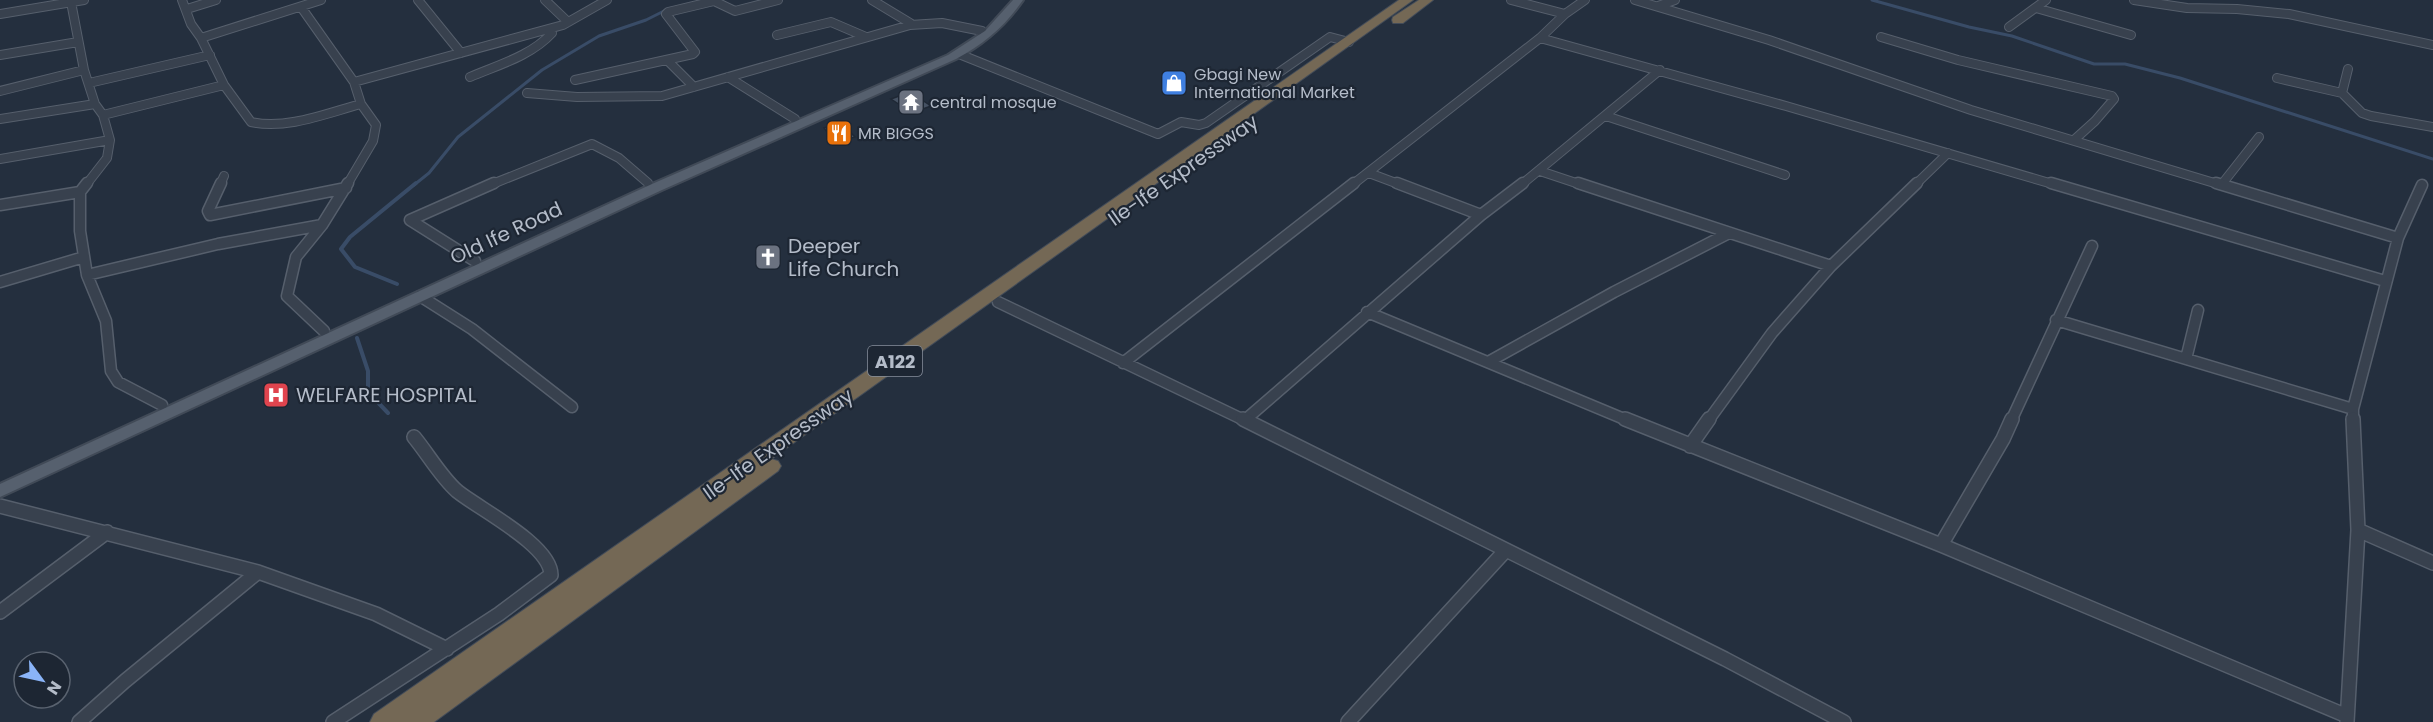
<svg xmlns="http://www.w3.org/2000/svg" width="2433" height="722" viewBox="0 0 2433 722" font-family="Poppins,sans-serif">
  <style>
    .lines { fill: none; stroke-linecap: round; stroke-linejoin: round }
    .stream-far1 { stroke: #394c67; stroke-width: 3 }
    .stream { stroke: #394c67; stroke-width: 4 }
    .building { fill: #455162; stroke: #1f2835; stroke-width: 1.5 }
    .street-far2-casing { stroke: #565f6c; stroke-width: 10 }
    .street-far1-casing { stroke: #565f6c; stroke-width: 13 }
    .street-casing { stroke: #565f6c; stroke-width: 16 }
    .primary-casing { stroke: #414a57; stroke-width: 4 }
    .highway-casing { stroke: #434c59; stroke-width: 2 }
    .street-far2 { stroke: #38414e; stroke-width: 8 }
    .street-far1 { stroke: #38414e; stroke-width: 10 }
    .street { stroke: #38414e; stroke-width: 13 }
    .primary { fill: #56606e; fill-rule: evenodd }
    .highway { fill: #746855; fill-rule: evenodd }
    .labels { text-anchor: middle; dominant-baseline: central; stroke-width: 4.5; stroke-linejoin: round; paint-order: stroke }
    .far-poi-label { font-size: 16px; fill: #b4bcc9; stroke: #1d2633; text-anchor: start }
    .shield { fill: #1d2633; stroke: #878f9c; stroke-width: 1.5 }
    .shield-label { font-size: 18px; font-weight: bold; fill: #b4bcc9 }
    .street-label { font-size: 20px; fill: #b4bcc9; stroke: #1d2633 }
    .poi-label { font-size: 20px; fill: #b4bcc9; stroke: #1d2633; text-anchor: start }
  </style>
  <rect width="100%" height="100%" fill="#242f3e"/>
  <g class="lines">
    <!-- stream-far1 -->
    <path class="stream-far1" d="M1872,0l97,27 43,9 82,28h31l55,14 253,81
      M414,185l15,-12 29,-36 84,-67 57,-34 47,-16 22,-11"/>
    <!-- stream -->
    <path class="stream" d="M397,284l-42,-17 -14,-18 9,-12 66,-54
      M357,338l11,33v21l20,21"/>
  </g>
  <!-- building -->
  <path class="building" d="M910,92l21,14 -19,7 -21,-14z
    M841,123l14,14 -20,6 -11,-15z"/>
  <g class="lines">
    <defs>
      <path id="street-far2" d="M182,0l9,24 10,14 23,47 27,37c36,8 76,-9 110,-18
        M418,0l43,53
        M545,0l23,22
        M872,0l38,23
        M1511,0l54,14
        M1635,0l134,40 202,70 250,75
        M2134,0l53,8 50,1 52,5 144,31
        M71,2l13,68 11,34 8,11 7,25 -3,18 -21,27
        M1658,6l17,-6
        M301,7l53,75 7,22 15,21 -3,16 -26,44
        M2036,8l95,27
        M187,9l29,-9
        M0,14l84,-14
        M2009,27l37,-27
        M777,35l54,-13 35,15
        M1881,37l77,23 154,36 2,3 -19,22 -21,19
        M201,38l120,-38
        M1540,38l246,68 270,79
        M959,54l199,80 23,-12 18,3 7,-2 124,-86 19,5
        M0,55l78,-13
        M667,60l27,27
        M470,77c28,-12 61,-21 82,-44l-4,-3
        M728,77l67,42
        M2277,78l65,15 20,20 9,3 62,11
        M575,80l118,-26 2,-2 -29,-38 2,-2 46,-11 21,10 43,-11
        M354,82l209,-57 44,-25
        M89,83l121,-28
        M0,91l84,-21
        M527,93l50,4 85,-1 248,-71 32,-2 40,8
        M2342,93l6,-24
        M103,115l121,-30
        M1606,116l179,59
        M0,119l95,-15
        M0,159l110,-19
        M1540,171l42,14
        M1369,173l32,12
        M2222,184l37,-47
        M220,185l4,-9
        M490,185l102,-41 27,14 29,25
        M1352,185l188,-147 25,-24 20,-14
        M1521,185l139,-115
        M1915,185l33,-32"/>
      <path id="street-far1" d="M87,183l-7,9v39l7,44 19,46 5,50 7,11 44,23
        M221,183l-13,28 2,4 136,-27
        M1397,183l84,32
        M1578,183l253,83
        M2051,183l334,98
        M2216,183l182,55
        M0,205l80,-13
        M475,261l-65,-41 84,-37
        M87,275l131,-31 104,-19
        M0,282l84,-25
        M420,296l52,33 100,78
        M998,302l248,119
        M1367,312l262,109
        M2056,320l297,89
        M324,331l-37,-35 9,-39 26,-32 26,-42
        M2186,359l12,-49
        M1490,361l124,-69 115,-59
        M1123,363l231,-180
        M1245,420l236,-205 42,-32
        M1708,421l64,-88 59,-67 86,-83
        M2011,421l81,-175
        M2353,421v-12l45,-171 24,-53"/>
      <path id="street" d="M1243,419l482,240 119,63
        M1625,419l316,126 406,171
        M1690,446l19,-27
        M0,506l258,66 118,42 71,35
        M2358,530l75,33
        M1941,545l62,-106 9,-20
        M0,612l107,-80
        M79,722l46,-41 133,-109
        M333,722l166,-108 52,-39c0,-30 -72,-66 -94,-84 -16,-14 -29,-37 -43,-54
        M1348,722l158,-172
        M2347,722l11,-192 -5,-111"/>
      <path id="primary" d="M1013,0h10c-18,26 -39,44 -67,59l-294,131 -662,307v-13l652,-300 296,-129 37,-24z"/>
      <path id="highway" d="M1399,0h14l-642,459 7,2 3,5 -3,5 -344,251h-64l4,-8z
        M1419,0h14l-30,23h-10l-1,-3 1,-3z"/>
    </defs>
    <!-- street-far2 casing -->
    <use href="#street-far2" class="street-far2-casing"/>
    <!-- street-far1 casing -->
    <use href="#street-far1" class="street-far1-casing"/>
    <!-- street casing -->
    <use href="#street" class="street-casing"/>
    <!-- primary casing -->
    <use href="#primary" class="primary-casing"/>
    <!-- highway casing -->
    <use href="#highway" class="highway-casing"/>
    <!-- street-far2 -->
    <use href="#street-far2" class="street-far2"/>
    <!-- street-far1 -->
    <use href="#street-far1" class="street-far1"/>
    <!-- street -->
    <use href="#street" class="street"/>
    <!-- primary -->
    <use href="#primary" class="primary"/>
    <!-- highway -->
    <use href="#highway" class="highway"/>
  </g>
  <!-- icons -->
  <defs>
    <symbol id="shop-square" viewBox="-11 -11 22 22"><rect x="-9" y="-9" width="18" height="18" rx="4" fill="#3f7fe0" stroke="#1d2633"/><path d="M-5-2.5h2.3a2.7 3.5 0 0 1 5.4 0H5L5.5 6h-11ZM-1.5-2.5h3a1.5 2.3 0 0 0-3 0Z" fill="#fff"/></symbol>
    <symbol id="temple-square" viewBox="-11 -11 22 22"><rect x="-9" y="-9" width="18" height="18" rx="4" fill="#6b7280" stroke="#1d2633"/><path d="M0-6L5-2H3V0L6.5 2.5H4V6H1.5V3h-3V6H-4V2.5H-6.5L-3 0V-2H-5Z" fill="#fff"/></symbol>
    <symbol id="restaurant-square" viewBox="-11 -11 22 22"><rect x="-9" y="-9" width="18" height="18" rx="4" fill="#e8710a" stroke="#1d2633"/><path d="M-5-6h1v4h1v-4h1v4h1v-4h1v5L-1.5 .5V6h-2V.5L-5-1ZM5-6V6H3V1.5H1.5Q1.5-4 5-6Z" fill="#fff"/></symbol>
    <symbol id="church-square" viewBox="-11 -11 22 22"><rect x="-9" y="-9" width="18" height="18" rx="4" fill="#6b7280" stroke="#1d2633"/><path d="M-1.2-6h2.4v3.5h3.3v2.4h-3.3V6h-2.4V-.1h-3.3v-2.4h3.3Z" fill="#fff"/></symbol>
    <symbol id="hospital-square" viewBox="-11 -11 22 22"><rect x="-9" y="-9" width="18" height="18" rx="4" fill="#e0444e" stroke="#1d2633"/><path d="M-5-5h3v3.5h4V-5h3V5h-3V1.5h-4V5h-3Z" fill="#fff"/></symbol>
  </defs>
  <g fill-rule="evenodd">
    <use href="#shop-square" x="1159" y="68" width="30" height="30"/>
    <use href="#temple-square" x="896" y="87" width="30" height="30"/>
    <use href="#restaurant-square" x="824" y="118" width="30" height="30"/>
    <use href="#church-square" x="753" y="242" width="30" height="30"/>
    <use href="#hospital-square" x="261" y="380" width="30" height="30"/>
  </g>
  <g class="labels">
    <!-- far-poi labels -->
    <g class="far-poi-label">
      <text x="1194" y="74">Gbagi New<tspan x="1194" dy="18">International Market</tspan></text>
      <text x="930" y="102">central mosque</text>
      <text x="858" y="133">MR BIGGS</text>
    </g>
    <!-- shield labels -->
    <rect class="shield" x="868" y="346" width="54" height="30" rx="4.5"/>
    <g class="shield-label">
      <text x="895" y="361">A122</text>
    </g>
    <!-- street labels -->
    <g class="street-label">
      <text transform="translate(1183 170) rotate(-35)">Ile-Ife Expressway</text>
      <text transform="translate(506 233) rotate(-25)">Old Ife Road</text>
      <text transform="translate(778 444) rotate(-35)">Ile-Ife Expressway</text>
    </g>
    <!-- poi labels -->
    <g class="poi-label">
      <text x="788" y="246">Deeper<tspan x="788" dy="23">Life Church</tspan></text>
      <text x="296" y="395">WELFARE HOSPITAL</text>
    </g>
  </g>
  <!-- north arrow -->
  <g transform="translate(42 680) rotate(123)"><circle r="28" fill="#1d2633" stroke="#59626f" stroke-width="1.5"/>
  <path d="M0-4.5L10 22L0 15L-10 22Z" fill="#8ab4f8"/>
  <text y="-9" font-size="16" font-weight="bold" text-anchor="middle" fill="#b4bcc9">N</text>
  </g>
</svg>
